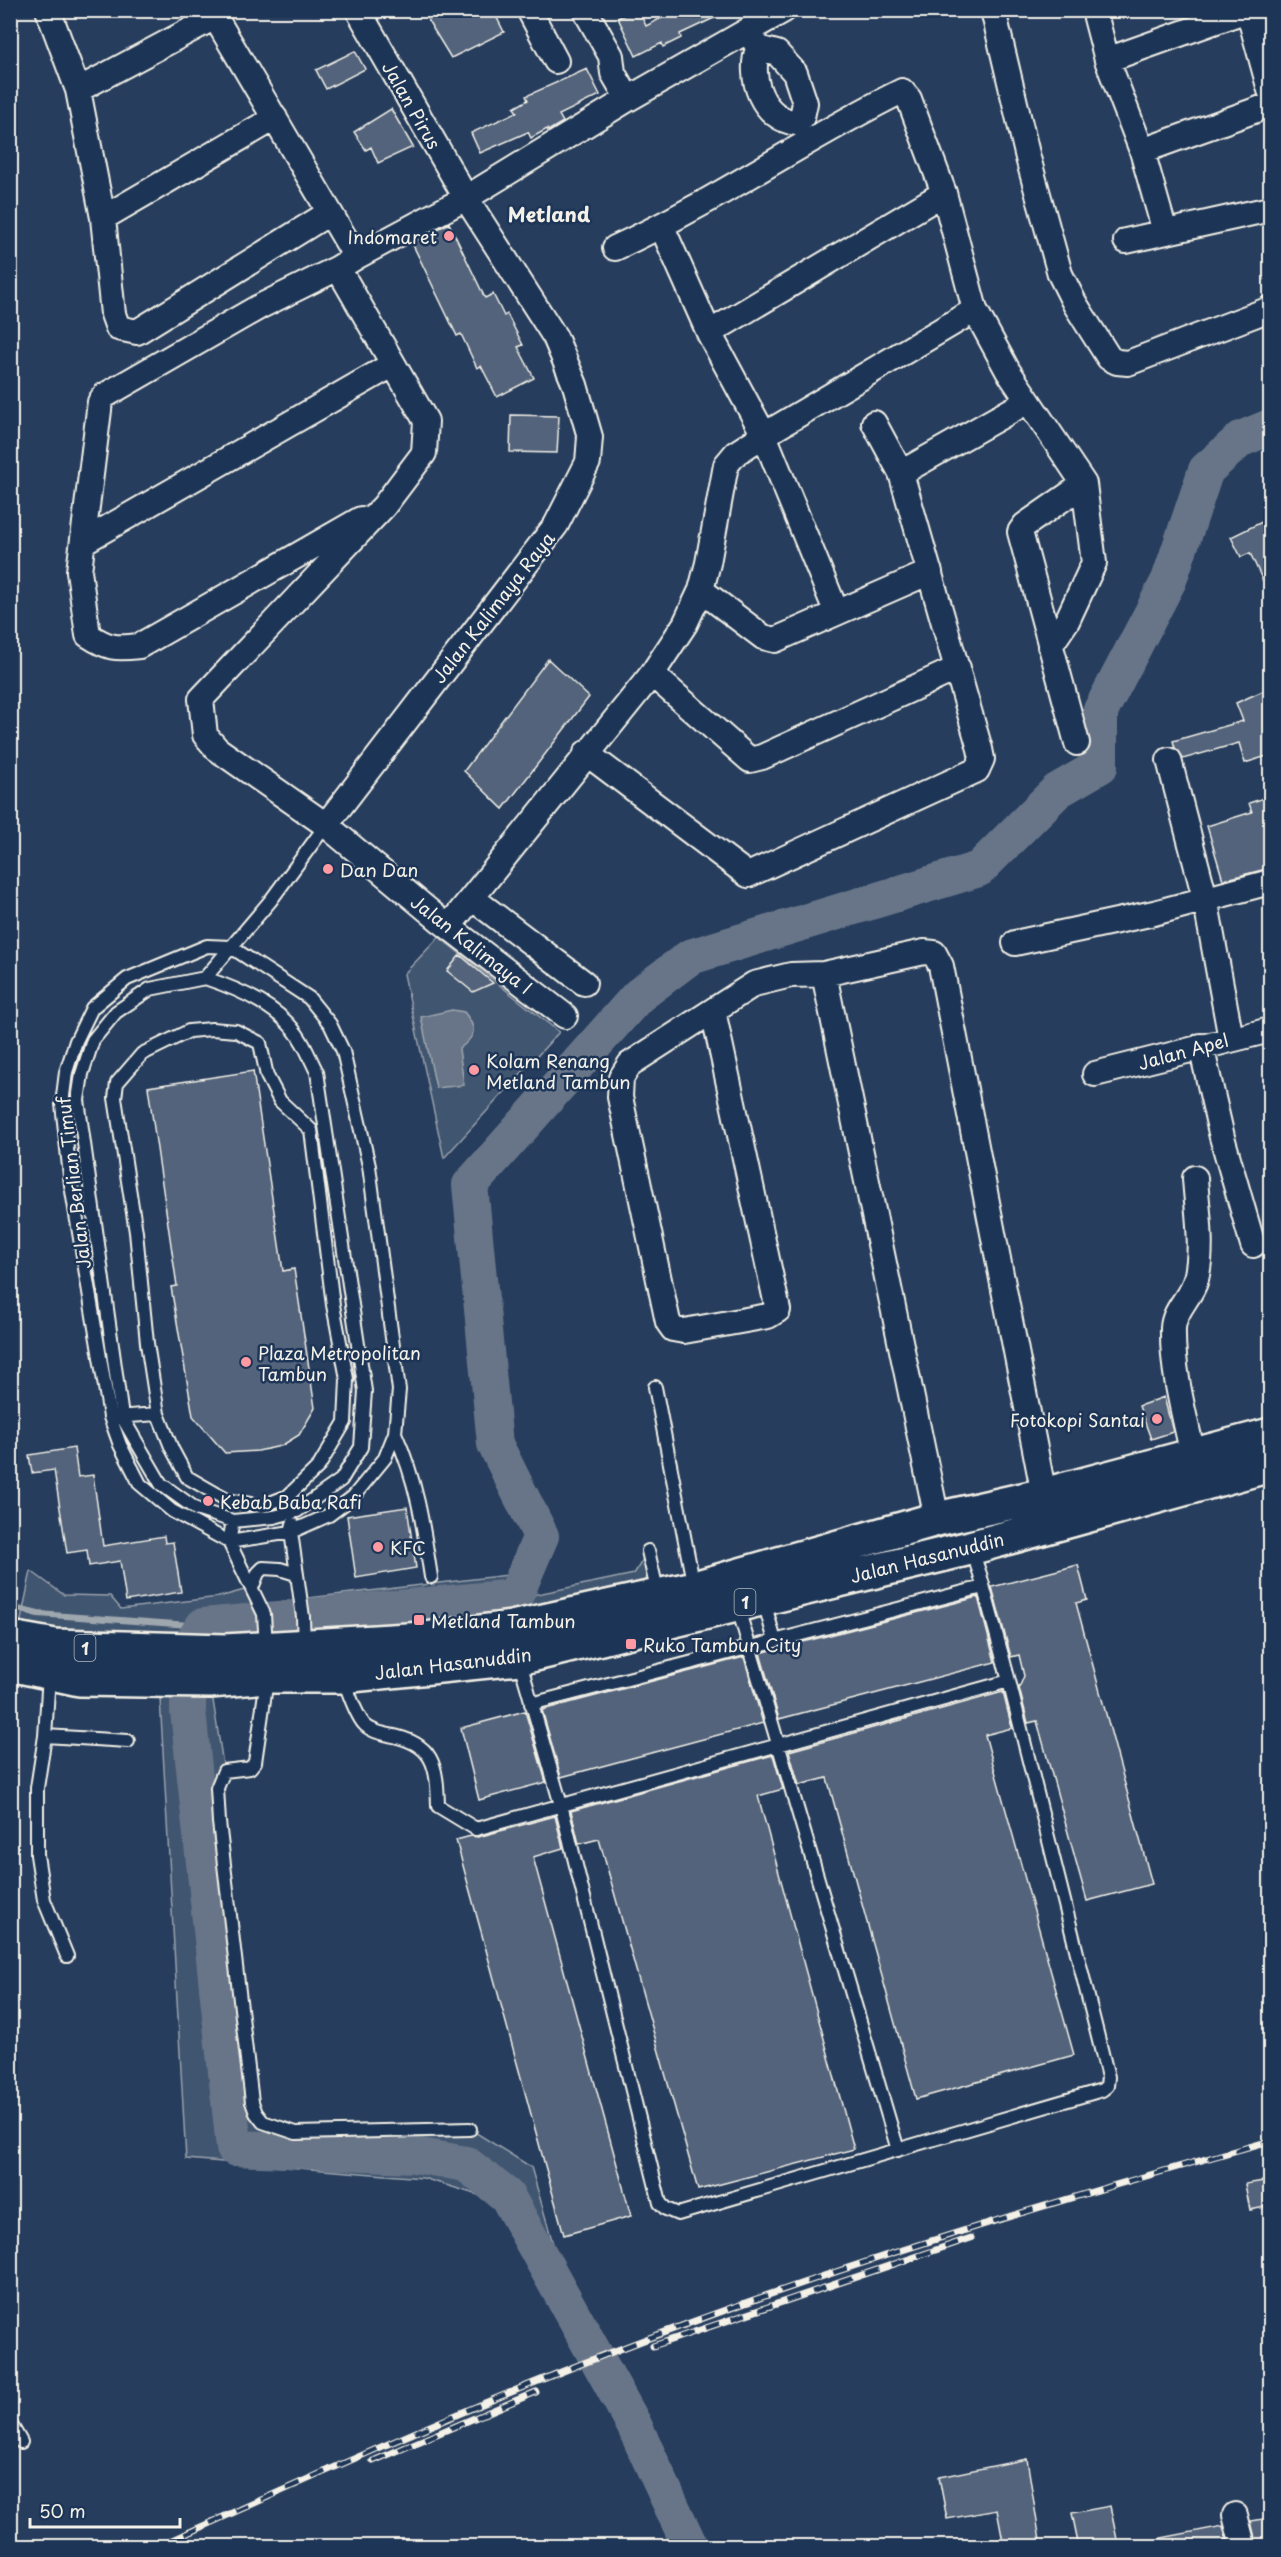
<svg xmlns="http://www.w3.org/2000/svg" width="1281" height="2557" viewBox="0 0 1281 2557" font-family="'Playpen Sans',sans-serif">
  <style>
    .green { fill: #40546f; stroke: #9aa2ac; stroke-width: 1.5 }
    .water { fill: #677588; stroke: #9fa7ae; stroke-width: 1.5 }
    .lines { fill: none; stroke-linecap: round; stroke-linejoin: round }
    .stream { stroke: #9fa7ae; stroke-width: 6 }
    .river { stroke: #677588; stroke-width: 36 }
    .building { fill: #52647b; stroke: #f4f1e8; stroke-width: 1.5 }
    .lane-casing { stroke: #f4f1e8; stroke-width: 16 }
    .street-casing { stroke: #f4f1e8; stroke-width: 28 }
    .highway-casing { stroke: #f4f1e8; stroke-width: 38 }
    .lane { stroke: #1d3557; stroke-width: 12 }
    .street { stroke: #1d3557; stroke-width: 24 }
    .highway { stroke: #1d3557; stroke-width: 33 }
    .rail-casing { stroke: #f4f1e8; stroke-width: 7 }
    .rail { stroke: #1d3557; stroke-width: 4.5; stroke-dasharray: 14; stroke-linecap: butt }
    .poi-dot { fill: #ff9aa2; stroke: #1d3557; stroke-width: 2 }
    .labels { text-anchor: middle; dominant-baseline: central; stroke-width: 5; stroke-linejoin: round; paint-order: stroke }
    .shield { fill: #1d3557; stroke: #b4b9bc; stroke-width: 1.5 }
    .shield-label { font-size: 16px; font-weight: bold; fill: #f4f1e8 }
    .street-label { font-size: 18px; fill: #f4f1e8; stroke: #1d3557 }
    .poi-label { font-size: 18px; fill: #f4f1e8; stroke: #1d3557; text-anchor: start }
    .neighbourhood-label { font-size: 20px; font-weight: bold; fill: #f4f1e8; stroke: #1d3557 }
  </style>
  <rect width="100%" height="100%" fill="#263d5d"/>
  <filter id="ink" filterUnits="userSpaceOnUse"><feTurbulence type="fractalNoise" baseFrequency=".0167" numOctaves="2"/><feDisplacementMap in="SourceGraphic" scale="12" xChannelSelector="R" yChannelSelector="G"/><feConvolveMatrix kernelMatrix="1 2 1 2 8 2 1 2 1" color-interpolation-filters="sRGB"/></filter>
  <g filter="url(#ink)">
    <!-- green -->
    <path class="green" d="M439,937l120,95 -115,126 -40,-184z
      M1193,1455l-223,93 -666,127 -4,-76 225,-26 8,22 101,-21 14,-23 11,45z
      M31,1571l33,24 46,1 11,13 98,-12 33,-9 12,26 1,35 -248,-10z
      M159,1680l51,1 14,90 -7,17 35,314 24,25 194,2 61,38 25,87 50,100 -24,10 -91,-165 -68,-21 -237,-19z"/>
    <!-- water -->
    <path class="water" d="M452,1010l12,2c14,17 12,24 -5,37l5,36 -28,3 -15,-71z"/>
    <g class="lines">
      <!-- stream -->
      <path class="stream" d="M10,1607l28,7 165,12"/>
      <!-- river -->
      <path class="river" d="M690,2546l-56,-121 -127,-229 -41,-32 -51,-9 -181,-7 -46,-437 1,-63 14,-22 312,-29 26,-61 -46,-92 -25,-259 168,-189 52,-39 289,-88 78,-78 43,-25v-54l69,-132 37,-110 35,-31 29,-12"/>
    </g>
    <!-- building -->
    <path class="building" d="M439,10h54l11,22 -53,26 -25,-41z
      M634,10h5l7,16 31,-16h54l-51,24 1,4 -18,9 -1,-4 -26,13 -18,-38z
      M355,51l10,18 -39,20 -10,-19z
      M587,69l13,26 -41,20 4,7 -15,9 -1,-2 -16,9 -3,-6 -48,21 -9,-20 46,-21 -3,-4 14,-8 -2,-4z
      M391,109l22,38 -35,16 -7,-16 -5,3 -12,-18z
      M449,223l36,75 8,-4 11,22 3,-2 16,31 -5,2 16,31 -37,19 -16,-31 -4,2 -16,-34 -4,2 -45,-93z
      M511,415l48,1 -2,37 -47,-1z
      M1270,518v78l-20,-43 -9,4 -10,-20z
      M548,659l41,38 -86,112 -39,-38z
      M1265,690l5,14v51l-25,8 -6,-20 -56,16 -8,-11 -2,-7 70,-20 -7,-18z
      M1270,796v72l-47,12 -16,-54 45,-14 -3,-9z
      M460,955l33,28 -20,9 -26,-21z
      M253,1071l30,200 11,-2 21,139 -16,27 -18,11 -23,5 -33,2 -32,-37 -22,-129 6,-1 -29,-199z
      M1164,1397l9,35 -22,7 -12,-33z
      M74,1448l4,29 15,-2 10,71 61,-10 1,7 8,-1 8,50 -55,9 -6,-40 -31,5 -2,-16 -20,3 -13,-83 -22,3 -3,-18z
      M407,1507l9,61 -60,10 -9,-62z
      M1078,1565l9,35 -11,3 76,281 -65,17 -50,-180 -9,2 -9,-35 5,-12 -5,-21 -8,2 -19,-70z
      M978,1597l17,65 -216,57 -19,-66z
      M744,1657l19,66 -202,54 -19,-67z
      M1003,1692l9,36 -27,7 89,320 -158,44 -89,-321 -28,7 -10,-34z
      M525,1711l21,71 -67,18 -18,-72z
      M773,1755l10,34 -25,7 96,353 -156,41 -99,-351 -20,5 -8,-33z
      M555,1816l8,32 -30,9 98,359 -67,19 -108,-395 15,-4 7,1z
      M1270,2180v26l-20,4 -5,-26z
      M1027,2459l14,88h-37l-7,-37 -50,9 -8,-42z
      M1110,2506l8,38 -39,3 -7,-34z
      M1270,2518v29h-13l-6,-26z
      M1223,2526l5,21h-67v-9z"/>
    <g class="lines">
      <defs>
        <path id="lane" d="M207,946l24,1 78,51 21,26 13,27 26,115 30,224 -4,43 -10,25 -32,39 -24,18 -38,17 -62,10 -57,-31 -32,-27 -20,-39 -10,-28 -39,-232 -9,-81 4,-32 10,-31 16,-33 35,-29z
          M205,978c36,12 78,30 97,64 6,10 10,21 15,30l48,319 -4,56 -20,33 -44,31 -23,6 -41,4 -37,-12 -35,-25 -39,-67 -44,-317 4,-26 11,-34 23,-28 34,-23z
          M205,978l66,-78 55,-75
          M212,1029l24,2 24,12 7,33 13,25 31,29 22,175 14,74 -2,43 -26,44 -31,30 -26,10 -35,-6 -40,-23 -15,-28 -14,-35 -11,-71 -11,-111 -21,-134 2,-15 25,-29 47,-23z
          M655,1387l39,200
          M115,1417l43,-3
          M395,1433c22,49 28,91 36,144
          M233,1521l-4,21 35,72 2,32
          M293,1524l-2,8 12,85 1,29
          M648,1551l10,43
          M252,1588l6,-15 5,-5 17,1 16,5
          M763,1598l12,43
          M737,1605l161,545
          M519,1659l42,146 99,398 6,6 12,5 424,-124 5,-4 1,-9 -99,-396 -29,-107 -9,-26
          M49,1675l-4,61 -8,52v67l7,45 23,56
          M343,1678c6,14 11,34 21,46 6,7 17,9 25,11 45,8 48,30 49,71l38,23 533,-148
          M267,1679l-12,83 -5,6 -26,3 -7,17 2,34 33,280 4,11 7,9 33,11 174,-4
          M531,1704l452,-117
          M45,1736l83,5
          M10,2423l11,19"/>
        <path id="street" d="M48,10l30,80 25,128 10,96 5,14 19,4 192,-119
          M211,10l145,247 110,-59 162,-99 156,-89
          M529,10l27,51
          M585,10l26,46 2,17 15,26
          M993,10l35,148 32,116 15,30 34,54 8,4 11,1 142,-54
          M1094,10l13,50 35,91 23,81
          M1248,10l22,80
          M749,30l9,18c-10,30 4,71 39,75
          M758,48l19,5 18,20 10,30 -3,14 -5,6
          M1107,60l140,-50
          M78,90l137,-73
          M1142,151l128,-46
          M103,218l172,-100
          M662,227l47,106 55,102 72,176
          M1126,241l144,-32
          M615,248c99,-45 189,-109 287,-157l7,8 35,94 31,117 33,61 76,113 10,79 -27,58 -17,25
          M356,257l-18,11 88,153 -2,32 -40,53 -183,193 4,36 12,14 109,76 115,96 124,95
          M338,268l-79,39 -155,89 -4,6 -21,169 9,64c20,13 27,14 51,11l222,-127
          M709,333l235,-140
          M874,423l27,50
          M83,542l309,-177
          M701,590l62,47 12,3 155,-68
          M652,674l98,86 12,-3 196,-89
          M1077,743l-57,-211 5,-7 59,-41
          M586,753l162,122 229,-105 5,-11 -2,-10 -79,-276 127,-72
          M1169,760l36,138 26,141
          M326,825l230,-300 32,-63 2,-25 -15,-52 -20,-48 -89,-139 -108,-188
          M472,898l112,85
          M449,926l203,-252 33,-50 16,-34 7,-27 18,-98 10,-12 28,-18 211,-125
          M1015,943l139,-30 116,-31
          M824,974l113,545
          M713,1011l65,299 -10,6 -84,15 -11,-2 -5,-7 -48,-225 1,-19 9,-14 124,-80 37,-9 33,-1 100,-22 10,1 7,13 103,529
          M1201,1046l21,91 31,108
          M1095,1074l175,-44
          M1193,1455c-9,-41 -21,-84 -20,-127 1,-19 19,-32 23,-49 8,-32 1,-69 -1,-101
          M1235,2515l8,31"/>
        <path id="highway" d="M10,1638l45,8 170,5 199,-12 87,-11 183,-40 243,-69 107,-24 226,-60
          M10,1664l69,15 131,2 57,-5h75l177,-18 451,-110 300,-83"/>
      </defs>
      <!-- lane casing -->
      <use href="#lane" class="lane-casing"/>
      <!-- street casing -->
      <use href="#street" class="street-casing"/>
      <!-- highway casing -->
      <use href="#highway" class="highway-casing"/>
      <!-- lane -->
      <use href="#lane" class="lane"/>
      <!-- street -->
      <use href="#street" class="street"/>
      <!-- highway -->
      <use href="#highway" class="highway"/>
      <defs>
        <path id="rail" d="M653,2346l318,-108
          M373,2461l163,-69
          M159,2546c148,-67 297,-134 448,-192 217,-84 440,-151 663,-213"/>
      </defs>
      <!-- rail casing -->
      <use href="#rail" class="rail-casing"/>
      <!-- rail -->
      <use href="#rail" class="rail"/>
    </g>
  </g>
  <!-- markers -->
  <g class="poi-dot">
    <circle cx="449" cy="236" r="6"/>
    <circle cx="328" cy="869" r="6"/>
    <circle cx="474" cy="1070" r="6"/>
    <circle cx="246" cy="1362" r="6"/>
    <circle cx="1157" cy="1419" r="6"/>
    <circle cx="208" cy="1501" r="6"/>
    <circle cx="378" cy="1547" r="6"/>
    <rect x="413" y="1614" width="12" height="12" rx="3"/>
    <rect x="625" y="1638" width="12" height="12" rx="3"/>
  </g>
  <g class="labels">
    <!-- shield labels -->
    <g class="shield">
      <rect x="734.5" y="1589" width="21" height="26" rx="4.5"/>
      <rect x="74.5" y="1635" width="21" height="26" rx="4.5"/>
    </g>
    <g class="shield-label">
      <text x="745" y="1602">1</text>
      <text x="85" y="1648">1</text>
    </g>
    <!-- street labels -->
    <g class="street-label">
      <text transform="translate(412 105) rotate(60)">Jalan Pirus</text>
      <text transform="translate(493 607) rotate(-52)">Jalan Kalimaya Raya</text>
      <text transform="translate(472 944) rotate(38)">Jalan Kalimaya I</text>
      <text transform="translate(1183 1051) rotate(-15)">Jalan Apel</text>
      <text transform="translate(73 1183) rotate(-97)">Jalan Berlian Timuf</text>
      <text transform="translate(927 1557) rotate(-14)">Jalan Hasanuddin</text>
      <text transform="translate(453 1663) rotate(-7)">Jalan Hasanuddin</text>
    </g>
    <!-- poi labels -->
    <g class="poi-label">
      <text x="437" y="236" text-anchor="end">Indomaret</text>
      <text x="340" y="869">Dan Dan</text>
      <text x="486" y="1060">Kolam Renang<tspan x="486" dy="21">Metland Tambun</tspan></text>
      <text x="258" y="1352">Plaza Metropolitan<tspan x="258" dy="21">Tambun</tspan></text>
      <text x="1145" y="1419" text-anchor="end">Fotokopi Santai</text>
      <text x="220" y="1501">Kebab Baba Rafi</text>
      <text x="390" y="1547">KFC</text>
      <text x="431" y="1620">Metland Tambun</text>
      <text x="643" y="1644">Ruko Tambun City</text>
    </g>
    <!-- neighbourhood labels -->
    <g class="neighbourhood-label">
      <text x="549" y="214">Metland</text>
    </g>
  </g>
  <!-- margin -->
  <rect width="1281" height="2557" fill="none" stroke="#1d3557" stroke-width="36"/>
  <rect x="18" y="18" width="1245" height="2521" fill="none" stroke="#f4f1e8" stroke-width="2" filter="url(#ink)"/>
  <!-- scale -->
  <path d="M30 2518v9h150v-9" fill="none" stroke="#f4f1e8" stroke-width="3"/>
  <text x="39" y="2518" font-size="18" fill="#f4f1e8" stroke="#1d3557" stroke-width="4.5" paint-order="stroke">50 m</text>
</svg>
